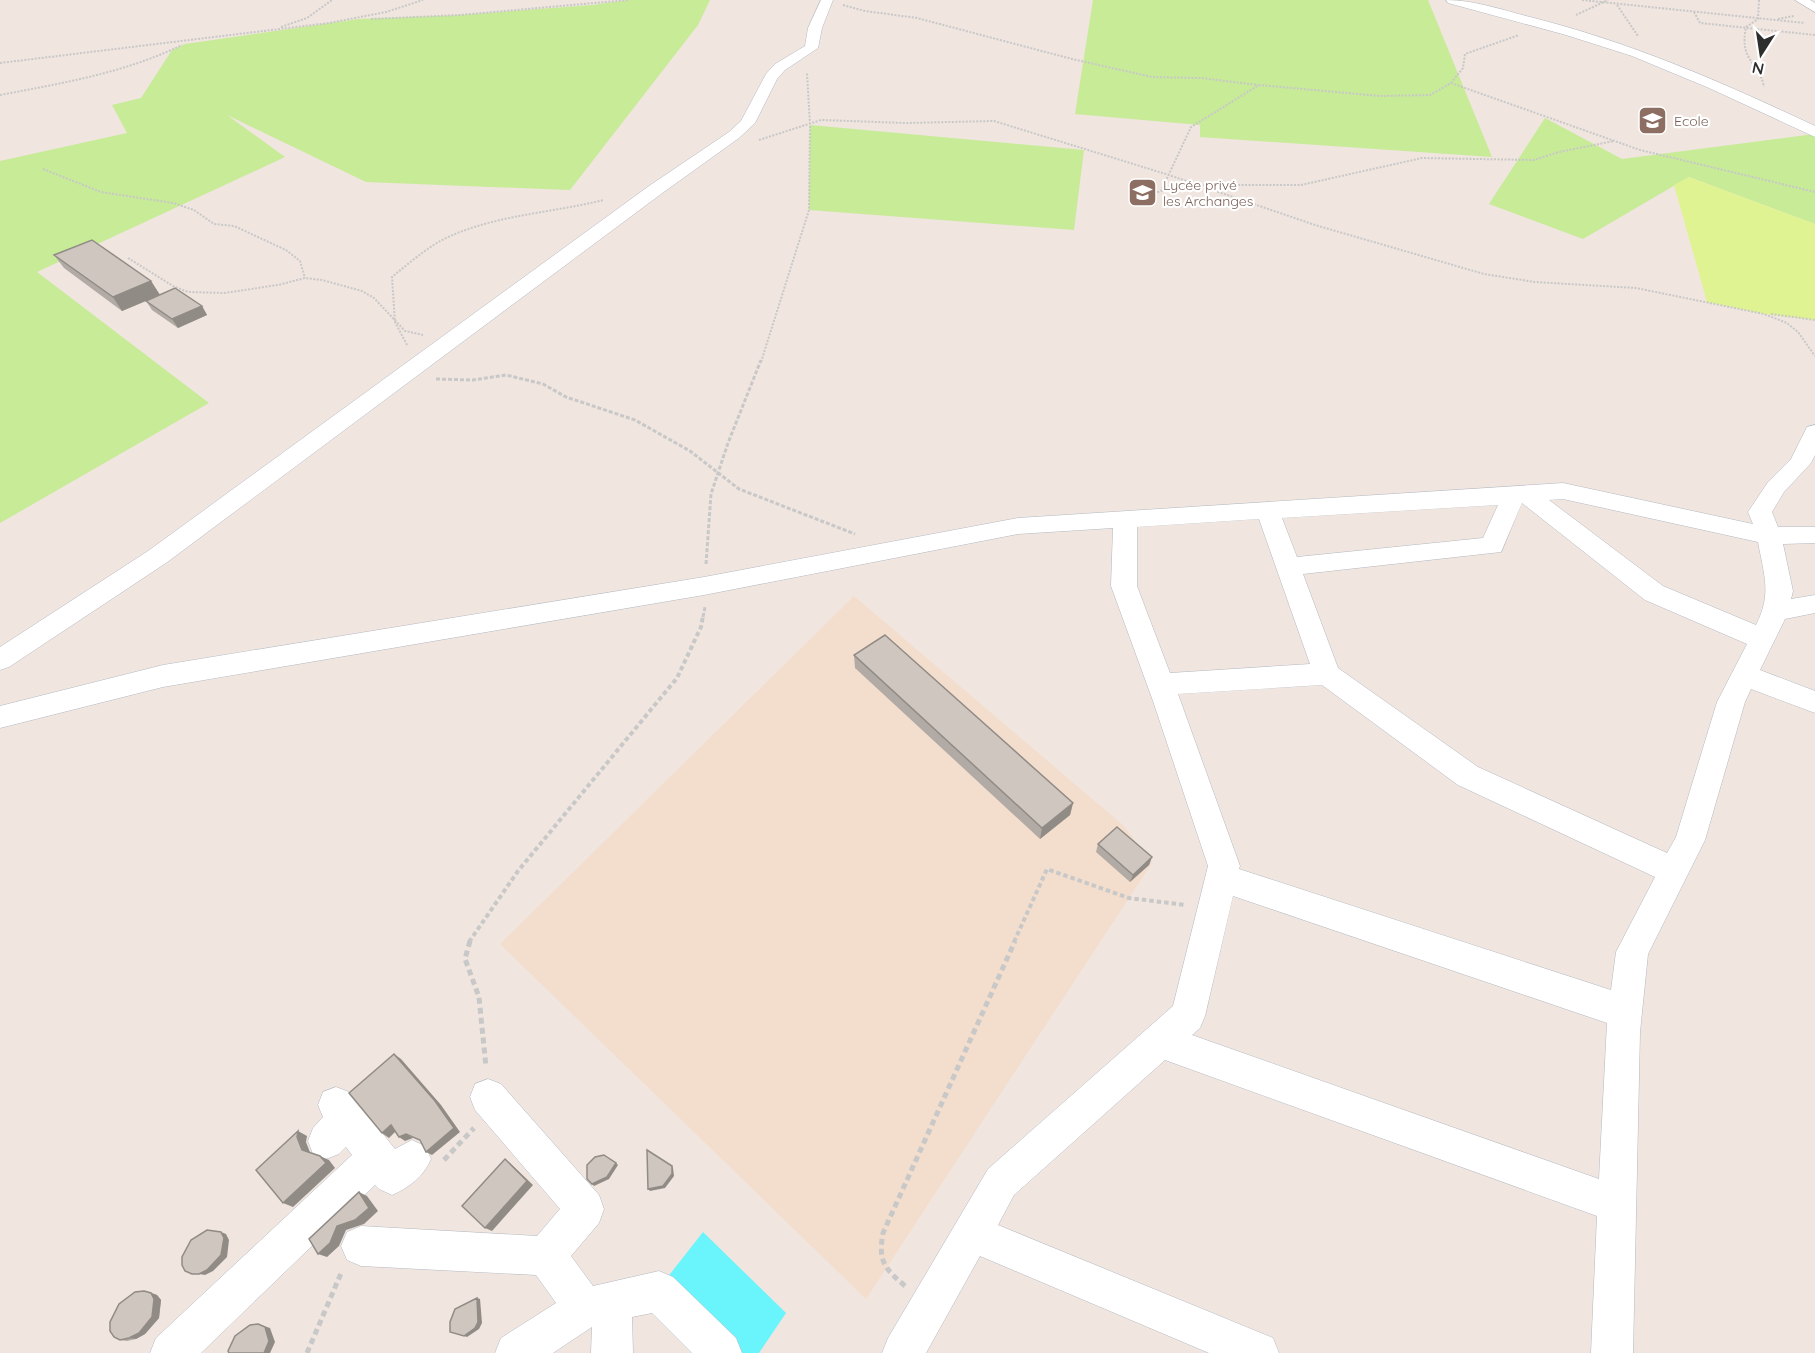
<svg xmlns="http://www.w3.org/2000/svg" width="1815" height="1353" viewBox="0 0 1815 1353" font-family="Quicksand,sans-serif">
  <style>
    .education { fill: #f3decd }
    .green { fill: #c7eb97 }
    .pitch { fill: #e0f392 }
    .water { fill: #69f5fb }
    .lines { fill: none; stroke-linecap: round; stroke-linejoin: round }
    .street-casing { stroke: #b3b9c2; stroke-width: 1 }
    .path-far3 { stroke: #c8c8c8; stroke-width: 2; stroke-dasharray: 2 1.5; stroke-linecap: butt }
    .path-far2 { stroke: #c8c8c8; stroke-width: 3; stroke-dasharray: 4 2; stroke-linecap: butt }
    .path-far1 { stroke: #c8c8c8; stroke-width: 4; stroke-dasharray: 4.5 3; stroke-linecap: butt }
    .path { stroke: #c8c8c8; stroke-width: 5; stroke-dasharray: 6 4; stroke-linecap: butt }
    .street { fill: #fff; fill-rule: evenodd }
    .wall { fill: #b2aaa5 }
    .shaded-wall { fill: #918b86 }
    .building { fill: #cfc6c0; stroke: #918b86; stroke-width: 1.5 }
    .labels { text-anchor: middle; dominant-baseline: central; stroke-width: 4.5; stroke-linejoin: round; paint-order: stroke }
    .far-education-label { font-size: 14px; fill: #785e54; stroke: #fff; text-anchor: start }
  </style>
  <rect width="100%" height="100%" fill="#f0e5df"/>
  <!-- education -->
  <path class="education" d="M854,596l270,230 28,37 -286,436 -366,-355z"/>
  <!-- green -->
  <path class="green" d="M628,0h82l-12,25 -128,165 -204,-8 -139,-67 58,42 -248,115 172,131 -209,120v-362l127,-28 -15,-28 29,-7 31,-48 13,-6 173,-25 102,-4 132,-10z
    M1093,0h335l64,157 -292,-20v-12l-125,-11z
    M1545,118l77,41 193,-25v90l-126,-47 -106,62 -94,-35z
    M810,125l274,25 -10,80 -265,-20z"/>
  <!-- pitch -->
  <path class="pitch" d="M1689,177l126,47v96l-51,-6 -57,-12 -33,-117z"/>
  <!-- water -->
  <path class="water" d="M703,1232l83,81 -27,40h-24l-72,-70z"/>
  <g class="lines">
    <defs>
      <path id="street" d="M821,0h12l-11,28 -4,20 -33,22 -8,9 -22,44 -16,15 -78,56 -495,369 -157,104 -9,3v-23l148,-96 501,-365 80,-54 12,-11 25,-47 9,-10 30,-18 3,-18z
        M1446,0c29,0 56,10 84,17 100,25 192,65 285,109v11l-106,-49 -77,-32 -66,-21 -118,-32z
        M1795,0h15l5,3v9z
        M1815,425v30l-4,8 -27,29 -12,20 6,15h37v16l-32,1 10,47 -2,8 24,-4v18l-30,6 -25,51 55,21v22l-64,-24 -6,13 -40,138 -57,114 -8,78 -7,321h-42l6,-137 -432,-156 -151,135 -16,30 275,113 6,15h-70l-229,-97 -54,97h-44l6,-15 100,-169 185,-163 35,-140 -55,-165 -42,-115 2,-58 -95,6 -314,61 -541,92 -163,41v-22l163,-41 541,-88 314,-59 545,-35 190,41 -5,-12 20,-30 23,-23 16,-32zM1563,499l195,43c6,33 14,52 -2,83l-93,-39 -114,-86zM1522,503l123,97 102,44 -30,58 -41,135 -9,16 -189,-86 -140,-99 -35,-94 198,-22zM1498,505l-15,33 -186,19 -15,-39zM1259,519l51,145 -140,9 -33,-87v-59zM1322,685l136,100 197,92 -39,75 -5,38 -372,-121 1,-3 -62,-172zM1233,896l374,127 -8,156 -407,-144 8,-7 5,-12z
        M488,1079l13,5 98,111 5,14 -5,14 -28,33 22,30 66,-15 14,6 63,61 6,15h-50l-40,-40 -20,4 1,36h-42l1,-26 -39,26h-58l6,-15 55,-35 -20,-28 -175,-9 -14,-6 -6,-14 6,-14 14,-6 176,10 23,-27 -85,-99 -5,-13 5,-13z
        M336,1087l13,5 46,57 17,-9 13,6 6,13c-8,18 -21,28 -39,36l-13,-6 -4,-4 -174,168h-51l6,-15 196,-183 -6,-8 -7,7 -13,5 -13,-5 -5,-13 5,-13 10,-11 -5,-12 5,-13z"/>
    </defs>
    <!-- street casing -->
    <use href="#street" class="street-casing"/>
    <!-- path-far3 -->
    <path class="path-far3" d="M1582,0l223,23
      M1759,0l-1,19 -12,8c-7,35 13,34 18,60
      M843,5l22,6 52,7 155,41 80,18 49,1 57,7
      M1617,5l21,31
      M1694,12l6,11 115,12
      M1576,15l32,-15
      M371,19l89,-4 168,-15
      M1778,19l16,-3
      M281,27l26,-9 25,-18
      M0,63l329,-40 57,-11 37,-12
      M1451,83l189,67 175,42
      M0,95c63,-12 124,-22 182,-50
      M759,140l62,-20 85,3 88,-2 175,54 146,50 169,49 51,8 101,6 128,26 23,9 11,9 17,24
      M43,169l58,23 72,11 21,7 20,14 20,2 52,24 14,11 5,17
      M1203,185h98l121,-27 112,2 25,-8 55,-11
      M1162,191l34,-6
      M1134,200l27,-9 30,-64 68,-42 121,11 50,-1 21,-12 12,-15 2,-14 54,-19
      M128,258l45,28 15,6 36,1 54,-8 27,-7 17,2 40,11 12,7 31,33 18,4
      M1771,314l44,6
      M407,345l-12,-23 -3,-45c16,-13 33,-28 52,-38 49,-24 107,-26 160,-39
      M761,362l48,-152 1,-85 -3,-52"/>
    <!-- path-far2 -->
    <path class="path-far2" d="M436,379l37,1 33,-5 37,9 23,13 69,23 55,31 49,38 116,45
      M706,564l5,-70 17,-51 33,-83
      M703,617l2,-10"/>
    <!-- path-far1 -->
    <path class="path-far1" d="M469,942l49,-71 159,-193 24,-51 2,-11
      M1014,942l33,-73 82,29 57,7"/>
    <!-- path -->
    <path class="path" d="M470,941l-5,18 14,38 7,70
      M444,1160l30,-32
      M905,1286c-21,-18 -27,-25 -22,-53l132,-292
      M307,1353l35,-82"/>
    <!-- street -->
    <use href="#street" class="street"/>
  </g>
  <!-- wall -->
  <path class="wall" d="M54,255l97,26 9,14 -38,16 -58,-43z
    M146,301l56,5 5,9 -29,13 -26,-18z
    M854,655l219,148 -3,12 -30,24 -185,-171z
    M1098,844l54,13 -3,8 -19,17 -34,-30z
    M150,1292l7,3 4,5 -2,18 -14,16 -9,5 -9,2 -7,-1z"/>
  <!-- shaded-wall -->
  <path class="shaded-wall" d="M151,281l9,14 -38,16 -9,-14z
    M202,306l5,9 -29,13 -6,-9z
    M1073,803l-3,12 -30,24 2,-11z
    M1152,857l-3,8 -19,17 3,-7z
    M394,1054l7,5 40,46 19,27 -28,23 -6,-3z
    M391,1125l6,5 -8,8 -7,-5z
    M298,1131l9,5 -1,6 5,13 -9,-5 -5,-13z
    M406,1134l7,4 -8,3 -6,-4z
    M320,1156l9,4 6,8 -42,39 -10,-4z
    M505,1159l6,5 22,21 -41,46 -7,-3z
    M616,1163l2,2 -9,14 -15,7 -2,-2z
    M672,1166l1,2 1,8 -9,12 -15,3 -2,-2z
    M359,1192l8,4 11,15 -14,13 -18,6 -7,16 -12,11 -9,-3 19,-28z
    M221,1232l5,2 3,6 -2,17 -14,14 -8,4 -6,-1z
    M144,1291l13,4 4,5 -2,18 -14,16 -9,5 -7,-1z
    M477,1298l3,1 2,24 -3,6 -12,8 -3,-1z
    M258,1324l12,4 5,14 -5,11h-6z"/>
  <!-- building -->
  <path class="building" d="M92,240l59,41 -38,16 -59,-42z
    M175,288l27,18 -30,13 -26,-18z
    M885,635l188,168 -31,25 -188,-173z
    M1117,827l35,30 -19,18 -35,-31z
    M394,1054l41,47 19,27 -28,24 -6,-12 -14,-6 -7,3 -8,-12 -9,8 -33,-40z
    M298,1131l-1,6 5,13 18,6 6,7 -43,40 -27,-33z
    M647,1150l25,16v8l-9,12 -15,3z
    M604,1155l12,8 -9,14 -15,7 -5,-5v-14l8,-8z
    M505,1159l22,22 -42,47 -23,-22z
    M359,1192l10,16 -14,12 -18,6 -7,17 -12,11 -9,-15z
    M207,1230l14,2 3,6 -3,17 -14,15 -8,4h-7l-7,-3 -3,-6v-8l9,-17z
    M144,1291l7,2 3,6 -2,18 -13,16 -10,5 -9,2 -6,-3 -4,-6v-9l9,-18 16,-12z
    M477,1298l1,24 -3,6 -11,8 -14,-4v-10l5,-13z
    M258,1324l7,3 4,14 -5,12h-35l-1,-2 7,-15 15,-11z"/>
  <!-- icons -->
  <defs>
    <symbol id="school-square" viewBox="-11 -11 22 22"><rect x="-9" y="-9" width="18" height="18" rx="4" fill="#8d6e63" stroke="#fff"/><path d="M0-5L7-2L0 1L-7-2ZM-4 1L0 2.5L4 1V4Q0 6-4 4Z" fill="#fff"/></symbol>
  </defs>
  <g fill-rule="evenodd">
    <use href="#school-square" x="1636" y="104" width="33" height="33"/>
    <use href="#school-square" x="1126" y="176" width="33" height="33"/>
  </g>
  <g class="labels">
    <!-- far-education labels -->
    <g class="far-education-label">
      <text x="1674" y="121">Ecole</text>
      <text x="1163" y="185">Lycée privé<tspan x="1163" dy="16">les Archanges</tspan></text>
    </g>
  </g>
  <!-- north arrow -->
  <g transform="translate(1761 54) rotate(192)" stroke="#ffffff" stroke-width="4.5" paint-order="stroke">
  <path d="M0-4.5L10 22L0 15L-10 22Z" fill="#2d2d2d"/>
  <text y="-9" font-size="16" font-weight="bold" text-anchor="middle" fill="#2d2d2d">N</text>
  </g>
</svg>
